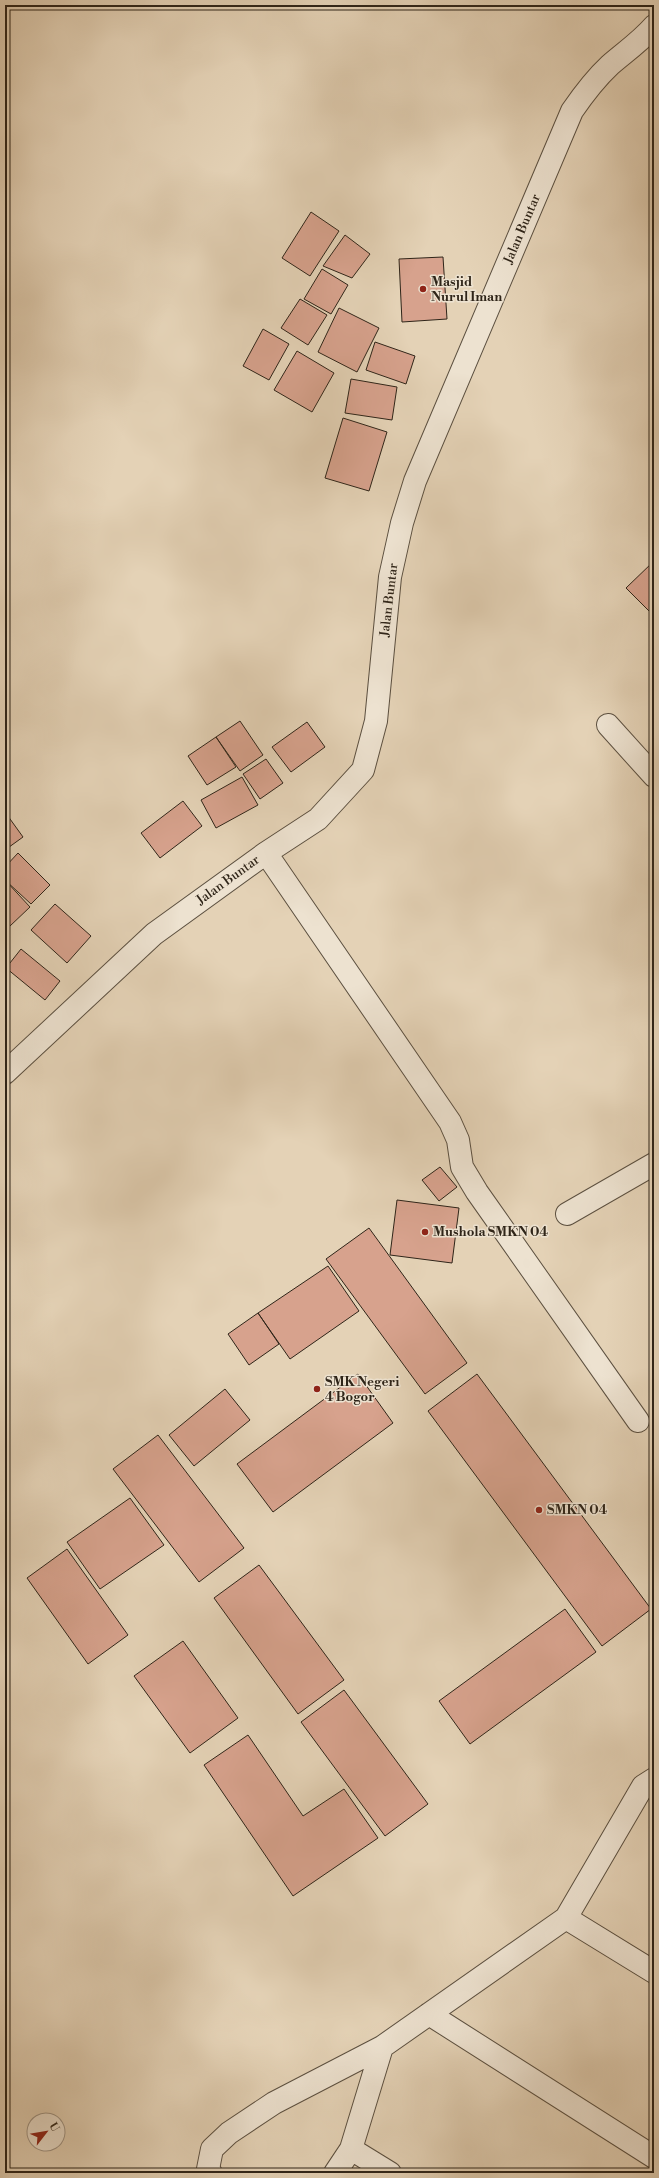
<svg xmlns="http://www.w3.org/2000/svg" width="659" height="2178" viewBox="0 0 659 2178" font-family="'Libre Bodoni',serif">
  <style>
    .building { fill: #d7a28d; stroke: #2f2519 }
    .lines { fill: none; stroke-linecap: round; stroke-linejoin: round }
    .minor-casing { stroke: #5c5040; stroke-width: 24 }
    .minor { stroke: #ede2d0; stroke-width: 22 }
    .poi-dot { fill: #8f2418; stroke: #ede2d0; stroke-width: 1.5 }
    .labels { text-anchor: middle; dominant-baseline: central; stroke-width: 3; stroke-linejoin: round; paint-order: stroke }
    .street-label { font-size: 13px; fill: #2f2519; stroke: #ede2d0 }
    .poi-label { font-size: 13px; font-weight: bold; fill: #2f2519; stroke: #ede2d0; text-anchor: start }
  </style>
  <rect width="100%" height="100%" fill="#e4d2b6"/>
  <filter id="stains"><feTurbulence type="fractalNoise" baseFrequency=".005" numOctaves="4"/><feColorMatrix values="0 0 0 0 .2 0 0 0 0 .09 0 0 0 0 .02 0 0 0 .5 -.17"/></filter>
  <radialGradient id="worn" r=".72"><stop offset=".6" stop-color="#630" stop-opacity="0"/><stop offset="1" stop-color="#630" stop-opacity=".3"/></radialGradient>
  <!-- building -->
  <path class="building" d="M311,212l28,19 -29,45 -28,-18z
    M345,235l25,19 -18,24 -29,-12z
    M443,257l4,62 -45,3 -3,-63z
    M322,269l26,16 -17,29 -27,-15z
    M300,299l27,16 -19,30 -27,-17z
    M339,308l40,20 -22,44 -39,-20z
    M263,329l26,15 -20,36 -26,-14z
    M375,342l40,14 -9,28 -40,-14z
    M297,351l37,22 -22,39 -38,-22z
    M351,379l46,8 -5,33 -47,-7z
    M343,418l44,14 -18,59 -44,-13z
    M654,561v49l-3,3 -25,-25z
    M240,721l23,34 -23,16 -24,-34z
    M307,722l18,25 -34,25 -19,-25z
    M216,737l20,30 -29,18 -19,-29z
    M266,759l17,24 -23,16 -17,-25z
    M242,777l16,28 -42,23 -15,-28z
    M183,801l19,25 -42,32 -19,-25z
    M5,812l18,25 -18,13z
    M18,853l32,32 -19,19 -26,-24v-13z
    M5,880l25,27 -20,19 -5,-6z
    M55,904l36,32 -24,27 -36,-33z
    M21,949l39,32 -15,19 -39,-32z
    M440,1167l17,20 -18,14 -17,-21z
    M397,1200l62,8 -7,55 -62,-8z
    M369,1228l98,135 -42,31 -99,-135z
    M328,1266l31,45 -69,48 -32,-46z
    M258,1313l21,31 -30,21 -21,-31z
    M358,1374l35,49 -120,89 -36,-48z
    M477,1374l174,235 -49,37 -174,-235z
    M225,1389l25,31 -56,46 -25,-31z
    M158,1435l86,113 -45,34 -86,-113z
    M130,1498l34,47 -64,44 -33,-47z
    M67,1549l61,86 -40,29 -61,-86z
    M259,1565l85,115 -46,34 -84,-116z
    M565,1609l31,43 -126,92 -31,-43z
    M183,1641l55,77 -48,35 -56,-77z
    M344,1690l84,114 -43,32 -84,-114z
    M248,1735l55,81 41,-27 34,49 -85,58 -89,-131z"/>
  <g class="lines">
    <defs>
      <path id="minor" d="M608,725l46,51
        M266,853l184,269 8,18 4,27 15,25 161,229
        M5,1073l149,-139 112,-81 52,-34 45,-49 13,-49 14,-144 12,-54 13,-42 157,-370c11,-16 23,-32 38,-46 15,-13 31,-24 44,-39
        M567,1214l87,-50
        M566,1918l88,54
        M429,2014l225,143
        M351,2149l39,24
        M211,2173l-3,-4 4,-20 17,-16 45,-30 108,-56 184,-129 77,-132 11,-7
        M335,2173l16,-24 31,-102"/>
    </defs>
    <!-- minor casing -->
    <use href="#minor" class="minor-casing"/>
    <!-- minor -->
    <use href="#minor" class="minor"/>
  </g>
  <!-- markers -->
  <g class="poi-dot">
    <circle cx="423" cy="289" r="4"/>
    <circle cx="425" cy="1232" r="4"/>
    <circle cx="317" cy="1389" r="4"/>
    <circle cx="539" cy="1510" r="4"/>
  </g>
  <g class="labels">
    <!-- street labels -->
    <g class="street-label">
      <text transform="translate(522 229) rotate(-67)">Jalan Buntar</text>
      <text transform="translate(389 600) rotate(-83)">Jalan Buntar</text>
      <text transform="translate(228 880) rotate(-36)">Jalan Buntar</text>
    </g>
    <!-- poi labels -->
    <g class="poi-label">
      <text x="431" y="282">Masjid<tspan x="431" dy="15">Nurul Iman</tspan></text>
      <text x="433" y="1232">Mushola SMKN 04</text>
      <text x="325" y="1382">SMK Negeri<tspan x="325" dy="15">4 Bogor</tspan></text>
      <text x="547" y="1510">SMKN 04</text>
    </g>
  </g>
  <!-- margin -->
  <rect width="659" height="2178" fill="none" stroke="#e4d2b6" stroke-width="20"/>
  <rect x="6" y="6" width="647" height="2166" fill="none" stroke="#2f2519" stroke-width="2"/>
  <rect x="10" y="10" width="639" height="2158" fill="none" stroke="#2f2519"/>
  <!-- north arrow -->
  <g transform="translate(46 2132) rotate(59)"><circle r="19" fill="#ede2d0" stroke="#a19687"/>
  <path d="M0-3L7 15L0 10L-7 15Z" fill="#8f2418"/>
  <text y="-6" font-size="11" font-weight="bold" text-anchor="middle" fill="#2f2519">U</text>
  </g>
  <rect width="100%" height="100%" filter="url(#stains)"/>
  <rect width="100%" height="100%" fill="url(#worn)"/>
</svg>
